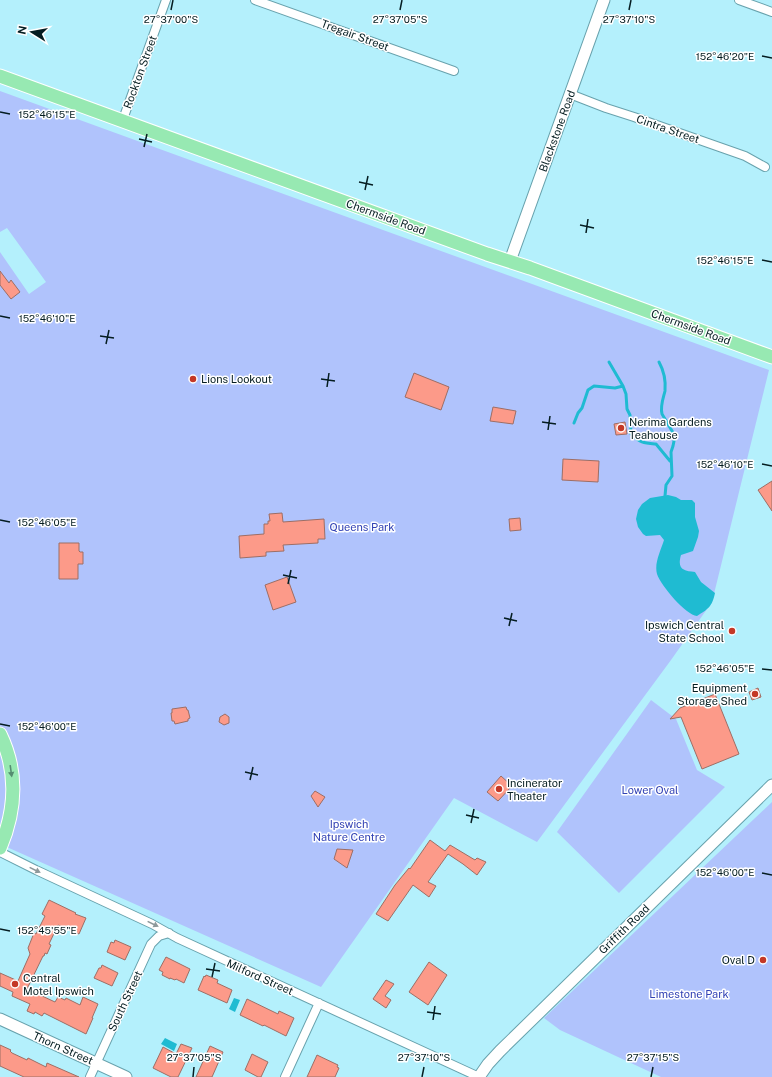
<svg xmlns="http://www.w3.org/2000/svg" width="772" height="1077" viewBox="0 0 772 1077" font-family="'Public Sans',sans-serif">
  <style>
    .green { fill: #b0c3fc }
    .water { fill: #1fbbd2 }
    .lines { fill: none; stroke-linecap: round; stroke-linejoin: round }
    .stream { stroke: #1fbbd2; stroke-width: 3 }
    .building { fill: #fc9a89; stroke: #9d6e65 }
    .street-casing { stroke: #68a2ad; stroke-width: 10 }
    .secondary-casing { stroke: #68a2ad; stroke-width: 13 }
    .primary-casing { stroke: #fff; stroke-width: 15 }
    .street { stroke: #fff; stroke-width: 8 }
    .secondary { stroke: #fff; stroke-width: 11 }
    .primary { stroke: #97e9b2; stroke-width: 13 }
    .oneway { fill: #558d71 }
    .oneway2 { fill: #8e999b }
    .ticks { fill: none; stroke: #051d21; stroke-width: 1.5 }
    .poi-dot { fill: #c43826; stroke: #fff; stroke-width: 1.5 }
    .labels { text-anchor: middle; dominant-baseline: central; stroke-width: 3; stroke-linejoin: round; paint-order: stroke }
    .street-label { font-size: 11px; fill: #051d21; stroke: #fff }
    .poi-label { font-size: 11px; fill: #051d21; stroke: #fff; text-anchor: start }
    .park-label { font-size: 11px; fill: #3141b4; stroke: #fff }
    .ticks-label { font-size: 10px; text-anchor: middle; fill: #051d21; stroke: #fff; stroke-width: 3; stroke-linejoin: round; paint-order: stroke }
  </style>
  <rect width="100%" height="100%" fill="#b4f0fc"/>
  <!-- green -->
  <path class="green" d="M0,91l769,279 -57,232 -41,58 -134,182 -83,-44 -133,189 -321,-143v-592l29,42 17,-12 -39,-54 -7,4z
    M651,700l25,19 21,51 28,17 -106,106 -62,-61z
    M772,802v275h-111l-101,-47 -16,-12z"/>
  <!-- water -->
  <path class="water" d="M668,495l8,2 5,3h11l3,3v14l4,14 -1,6 -5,14 -12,4c-4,14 2,16 14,17l6,10 14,11c-3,14 -7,16 -18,23 -11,-1 -36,-30 -40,-42 -3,-11 4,-24 7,-34l-4,-5 -14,1 -3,-2 -5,-7 -2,-8 2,-9 4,-6 8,-6z
    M234,998l6,2 -5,12 -6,-3z
    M165,1038l12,6 -3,7 -13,-7z"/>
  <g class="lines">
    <!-- stream -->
    <path class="stream" d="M609,362l14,24 3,8 1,15 3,6 1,19c9,9 13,9 25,10l14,17
      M659,362c5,9 7,18 6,29 -2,8 -5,15 -3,23l13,22 -2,10 -2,6 1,24 -6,9 -1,11
      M574,423l4,-10 4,-5 6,-18 6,-4 21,2 8,-2"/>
  </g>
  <!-- building -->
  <path class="building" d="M0,271l9,12 2,-3 9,12 -9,7 -11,-14z
    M414,373l35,14 -8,23 -36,-13z
    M493,407l23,4 -3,13 -23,-3z
    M625,422l2,12 -11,1 -2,-11z
    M563,459l36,2 -1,21 -36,-2z
    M772,481v30l-14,-21z
    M282,513l1,9 41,-3 1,20h-7v4l-35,2 1,6 -18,1v4l-26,2 -1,-22 25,-2v-10h4v-3h2l-1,-7z
    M520,518l1,12 -11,1 -1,-12z
    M59,543h20v8l1,1h3v12h-5v15h-19z
    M287,577l9,25 -23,8 -8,-25z
    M758,688l3,9 -9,3 -3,-8z
    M715,694l24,60 -37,15 -21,-52 -11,2 10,-11z
    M186,707l1,3h1l2,8 -2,1v2l-13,3 -1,-3h-2l-1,-8h1v-4z
    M225,714l4,3v6l-5,2 -5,-3 1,-5z
    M501,776l11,10 -14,15 -11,-9z
    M315,791l10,6 -7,10 -7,-11z
    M430,840l15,11 5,-6 25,15 2,-2 9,4 -9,13 -14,-11 -15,-10 -20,28 8,4 -7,11 -16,-12 -25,36 -12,-7 19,-29 14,-17 1,1z
    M337,849l16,1 -6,18 -13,-9z
    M49,900l27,13 -1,1 11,4 -7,16 -21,-9 -9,19 2,1 -4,9 -2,-1 -1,3h-1l-16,33 28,13 3,-5 7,3 1,-2 14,7 3,-8 15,7 -6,14h1l-7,16 -42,-21 -2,3 -7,-4 -1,2 -7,-3 3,-7 -18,-8 1,-4 -13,-6v-13l18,8 12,-27 -2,-6 6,-15 2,1 9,-18 -3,-2z
    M115,940l16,7 -6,13 -18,-8 4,-10 3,1z
    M166,957l24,12 -6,14 -8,-4 -1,1 -5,-2v1l-8,-4 1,-3 -4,-2z
    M429,962l18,13 -19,30 -19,-13z
    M102,965l16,8 -6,13 -18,-8 5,-10h2z
    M206,975l12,5 -1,3 15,7 -5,13 -29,-13 6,-14 1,1z
    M386,980l8,4 -9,12 6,4 -5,8 -13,-9z
    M247,999l31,15 1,-3 15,7 -8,18 -22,-11 -1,1 -23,-11z
    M181,1044l11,4 -14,29h-7l-18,-9 10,-21 13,7z
    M0,1045l11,5 -1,1 2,2 15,7 1,-2 18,9 1,-4 32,14h-55l-24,-11z
    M210,1046l13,6 -11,25h-16z
    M252,1054l16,8 -7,15h-3l-13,-7z
    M317,1055l21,10 -1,2 2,1 -4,9h-28z"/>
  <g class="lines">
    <defs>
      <path id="street" d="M255,0l199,71
        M739,0l33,12
        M570,94l36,14 28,9 111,39 20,11
        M122,122l44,-122
        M0,852l36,18 116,54 25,14 302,139
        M90,1077l61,-133 8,-8 10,-3
        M285,1077l34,-74"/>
      <path id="secondary" d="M510,261l94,-261
        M0,1019l126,58
        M479,1077l9,-13 12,-13 272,-266"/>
      <path id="primary" d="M0,76l487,178 43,14 242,89
        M0,734c18,37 16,76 0,114"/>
    </defs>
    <!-- street casing -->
    <use href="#street" class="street-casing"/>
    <!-- secondary casing -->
    <use href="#secondary" class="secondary-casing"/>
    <!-- primary casing -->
    <use href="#primary" class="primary-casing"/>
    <!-- street -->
    <use href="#street" class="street"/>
    <!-- secondary -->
    <use href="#secondary" class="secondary"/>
    <!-- primary -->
    <use href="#primary" class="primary"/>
  </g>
  <!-- one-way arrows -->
  <defs><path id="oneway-solid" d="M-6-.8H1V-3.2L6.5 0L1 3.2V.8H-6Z"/></defs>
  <use class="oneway" href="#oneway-solid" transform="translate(11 771) rotate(82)"/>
  <g class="oneway2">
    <use href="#oneway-solid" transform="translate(35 870) rotate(26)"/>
    <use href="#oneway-solid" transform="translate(153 924) rotate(26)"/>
  </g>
  <!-- ticks -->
  <path class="ticks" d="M171,10l2,-10M400,10l2,-10M629,10l2,-10M762,56l10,2M0,112l10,2M139,139l13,3M144,147l3,-13M359,182l14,3M365,190l3,-14M580,225l14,3M586,233l2,-14M762,260l10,2M0,316l10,2M100,336l14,2M106,344l3,-14M321,379l14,2M327,387l2,-14M542,422l14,2M548,430l2,-14M762,464l10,2M0,520l10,2M283,575l14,3M288,584l3,-14M504,618l13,3M509,626l3,-13M762,669l10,1M0,724l10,2M245,772l13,3M250,780l3,-13M466,815l13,3M471,823l3,-14M762,873l10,2M0,929l10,2M206,969l14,2M212,977l3,-14M427,1012l14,2M433,1020l2,-14M193,1077l1,-10M422,1077l2,-10M651,1077l2,-10"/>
  <!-- markers -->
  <g class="poi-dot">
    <circle cx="193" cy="379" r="4"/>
    <circle cx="621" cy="428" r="4"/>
    <circle cx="732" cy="631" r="4"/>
    <circle cx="755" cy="694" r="4"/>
    <circle cx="499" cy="789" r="4"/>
    <circle cx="763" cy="960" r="4"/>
    <circle cx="15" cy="984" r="4"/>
  </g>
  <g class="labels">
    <!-- street labels -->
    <g class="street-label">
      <text transform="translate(355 35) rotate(20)">Tregair Street</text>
      <text transform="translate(140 72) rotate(-70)">Rockton Street</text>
      <text transform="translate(668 129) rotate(19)">Cintra Street</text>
      <text transform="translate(557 131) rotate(-70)">Blackstone Road</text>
      <text transform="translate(386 217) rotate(20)">Chermside Road</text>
      <text transform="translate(691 327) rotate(20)">Chermside Road</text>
      <text transform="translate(624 929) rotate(-44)">Griffith Road</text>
      <text transform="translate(260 977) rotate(24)">Milford Street</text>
      <text transform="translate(125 1001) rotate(-65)">South Street</text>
      <text transform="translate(63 1048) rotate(24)">Thorn Street</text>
    </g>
    <!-- poi labels -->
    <g class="poi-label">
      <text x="201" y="379">Lions Lookout</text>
      <text x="629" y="422">Nerima Gardens<tspan x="629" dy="13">Teahouse</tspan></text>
      <text x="724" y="625" text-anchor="end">Ipswich Central<tspan x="724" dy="13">State School</tspan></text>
      <text x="747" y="688" text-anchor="end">Equipment<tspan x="747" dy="13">Storage Shed</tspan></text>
      <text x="507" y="783">Incinerator<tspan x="507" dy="13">Theater</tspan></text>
      <text x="755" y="960" text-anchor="end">Oval D</text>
      <text x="23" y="978">Central<tspan x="23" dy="13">Motel Ipswich</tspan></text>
    </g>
    <!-- park labels -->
    <g class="park-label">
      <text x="362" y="527">Queens Park</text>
      <text x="650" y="790">Lower Oval</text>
      <text x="349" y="824">Ipswich<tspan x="349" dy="13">Nature Centre</tspan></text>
      <text x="689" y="994">Limestone Park</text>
    </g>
  </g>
  <g class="ticks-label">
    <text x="171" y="23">27°37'00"S</text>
    <text x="400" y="23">27°37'05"S</text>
    <text x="629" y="23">27°37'10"S</text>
    <text x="725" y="60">152°46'20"E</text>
    <text x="47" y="118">152°46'15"E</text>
    <text x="725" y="264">152°46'15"E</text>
    <text x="47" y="322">152°46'10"E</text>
    <text x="725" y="468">152°46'10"E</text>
    <text x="47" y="526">152°46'05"E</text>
    <text x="725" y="672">152°46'05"E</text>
    <text x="47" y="730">152°46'00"E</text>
    <text x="725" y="876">152°46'00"E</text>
    <text x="47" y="934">152°45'55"E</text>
    <text x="194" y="1061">27°37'05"S</text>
    <text x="424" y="1061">27°37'10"S</text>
    <text x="653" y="1061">27°37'15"S</text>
  </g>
  <!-- north arrow -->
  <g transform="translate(32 32) rotate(281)" stroke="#ffffff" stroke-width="3" paint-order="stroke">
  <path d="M0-3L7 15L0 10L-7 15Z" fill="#051d21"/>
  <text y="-6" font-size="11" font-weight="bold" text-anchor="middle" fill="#051d21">N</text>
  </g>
</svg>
